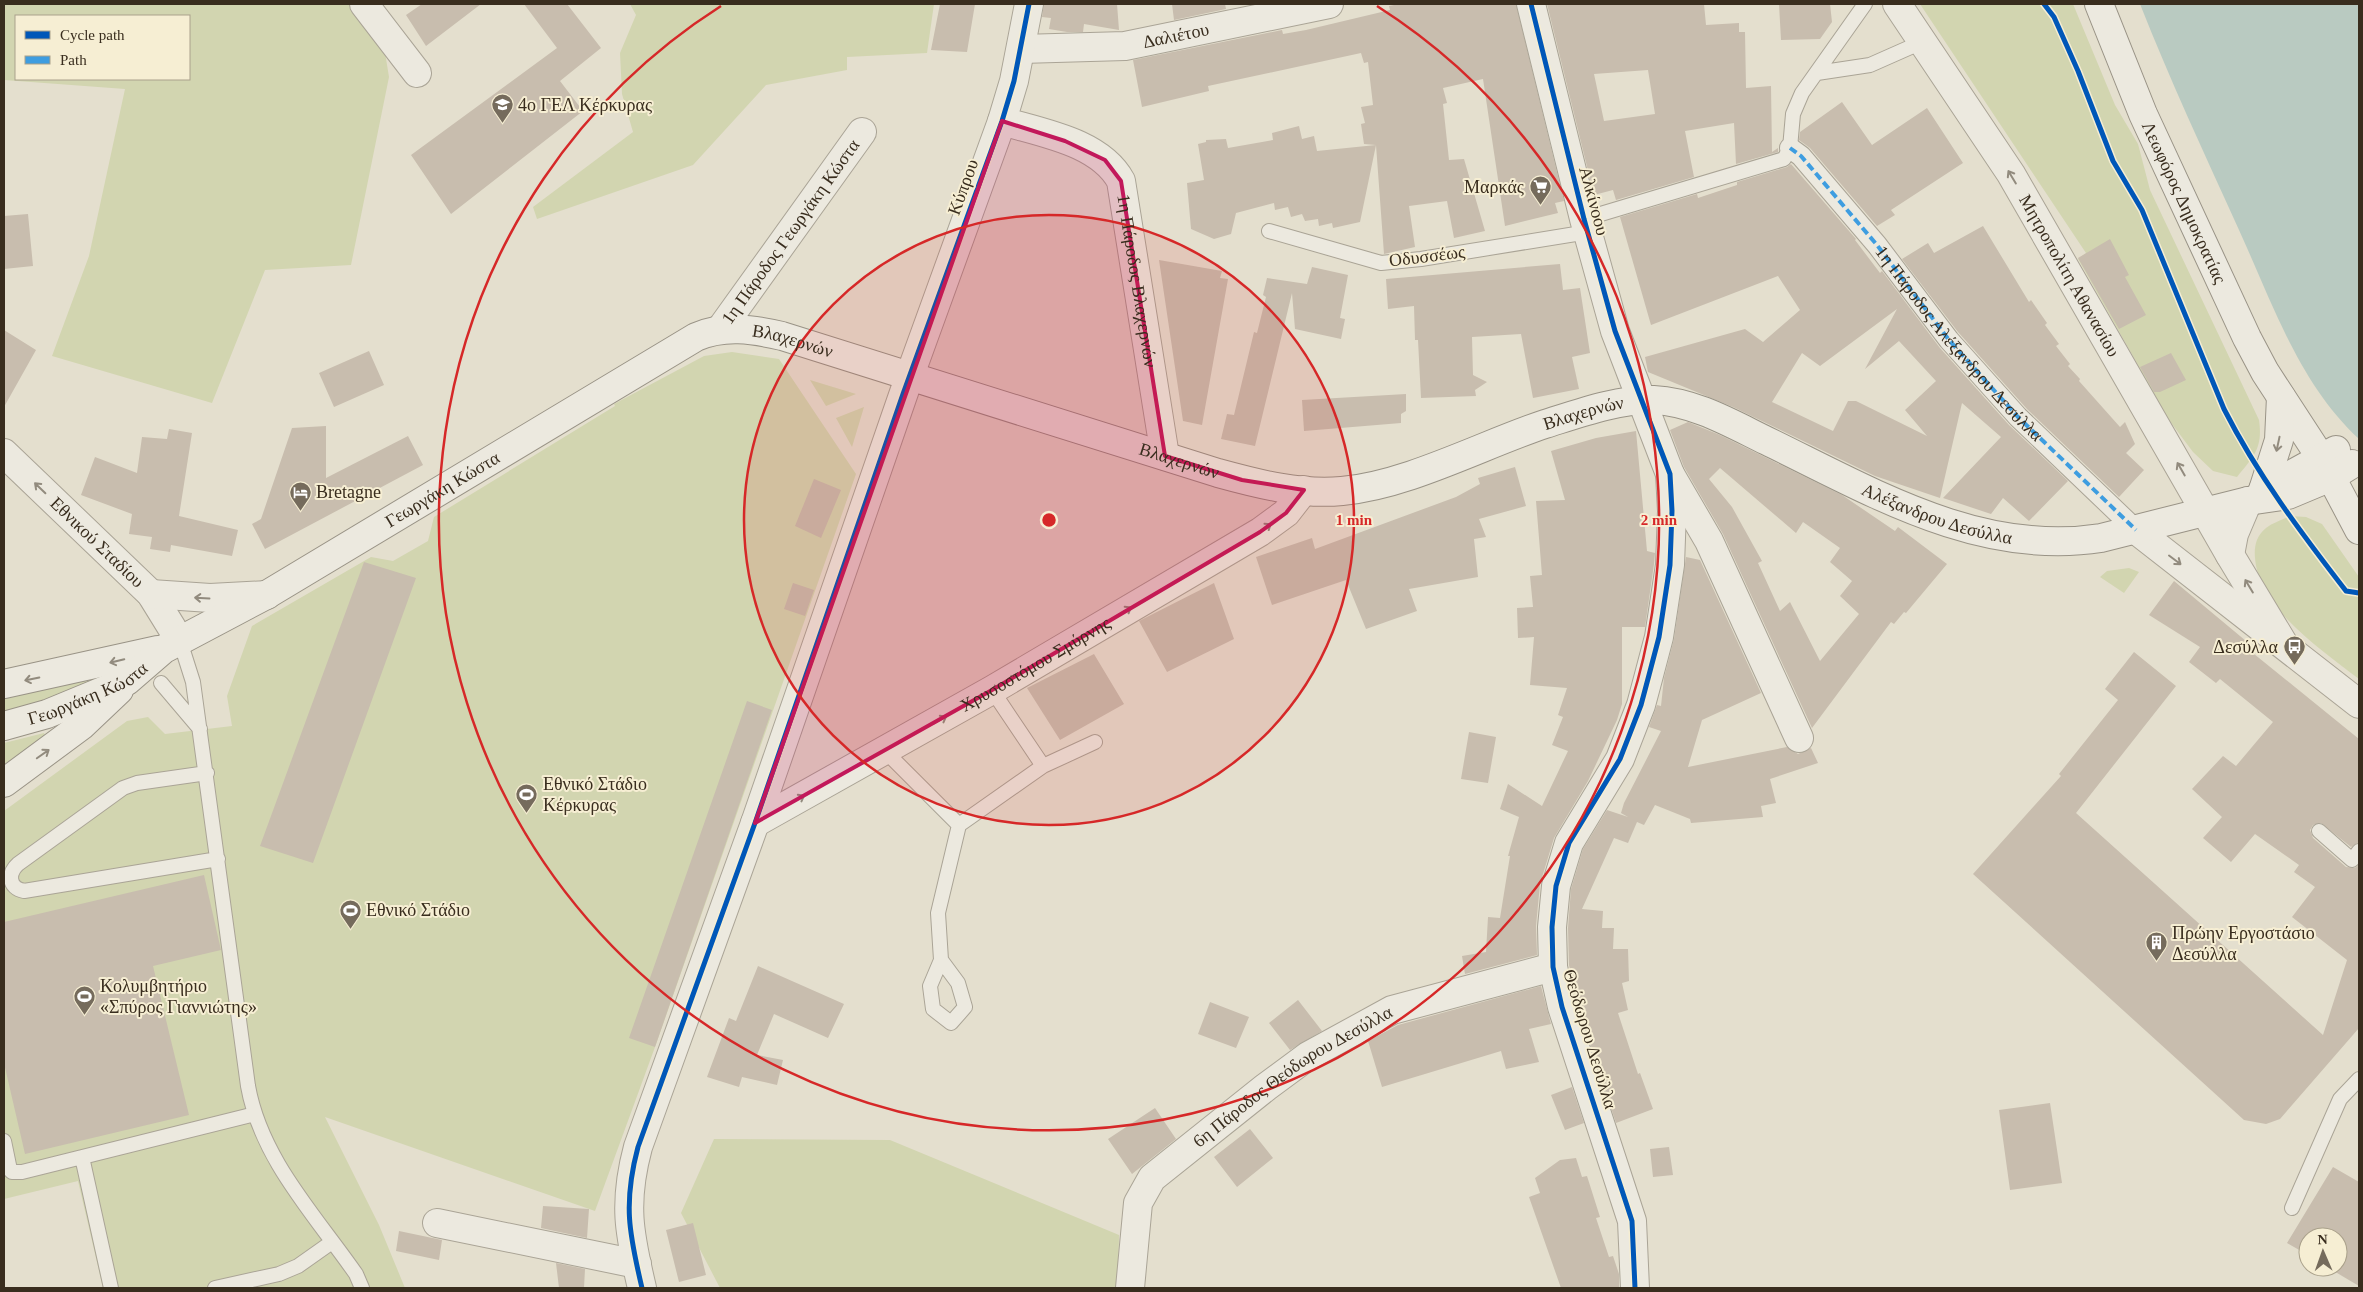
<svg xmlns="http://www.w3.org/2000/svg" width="2363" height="1292" viewBox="0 0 2363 1292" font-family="Georgia,serif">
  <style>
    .green { fill: #d2d5b0; fill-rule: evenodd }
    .water { fill: #b9cac1 }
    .building { fill: #c8bdae; fill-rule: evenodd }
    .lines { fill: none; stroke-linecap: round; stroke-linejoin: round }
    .service-casing { stroke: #aaa496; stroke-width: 16 }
    .pedestrian-casing { stroke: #aaa496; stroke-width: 22 }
    .minor-casing { stroke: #aaa496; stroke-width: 30 }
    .tertiary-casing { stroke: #aaa496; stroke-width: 30 }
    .secondary-casing { stroke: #999386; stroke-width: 30 }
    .service { stroke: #ece9df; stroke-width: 14 }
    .pedestrian { stroke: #ece9df; stroke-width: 20 }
    .minor { stroke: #ece9df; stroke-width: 28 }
    .tertiary { stroke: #ece9df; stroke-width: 28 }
    .secondary { stroke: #ece9df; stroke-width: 28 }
    .quiet { stroke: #3e9de0; stroke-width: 4; stroke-dasharray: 8 4; stroke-linecap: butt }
    .cycleway-casing { stroke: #f6eed3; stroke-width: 8 }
    .cycleway { stroke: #0057b8; stroke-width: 5 }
    .oneway { stroke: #928b7e }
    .marked { fill: #c2185b; fill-opacity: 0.2; stroke: #c2185b; stroke-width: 4; stroke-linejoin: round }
    .ring { fill: none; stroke: #d62828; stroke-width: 2.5 }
    .labels { text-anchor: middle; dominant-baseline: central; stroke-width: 4; stroke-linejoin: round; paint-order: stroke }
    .street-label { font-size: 18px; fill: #392d1e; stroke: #f6eed3 }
    .poi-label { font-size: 18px; fill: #392d1e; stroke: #f6eed3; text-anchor: start }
    .centre { fill: #d62828; stroke: #f6eed3; stroke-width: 2.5 }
    .ring-label { font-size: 15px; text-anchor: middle; font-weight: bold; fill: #d62828; stroke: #f6eed3; stroke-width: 4; stroke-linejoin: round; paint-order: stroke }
  </style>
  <rect width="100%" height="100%" fill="#e4dfce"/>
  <!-- green -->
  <path class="green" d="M4,4h354l24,30 7,43 -38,188 -86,5 -53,133 -160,-47 37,-100 36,-167 -121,-9zM16,16h173v63h-173z
    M630,4h304l-7,49 -80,4v13l-81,15 -73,80 -156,54 -4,-12 100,-75 -11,-38 -2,-41 16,-38z
    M1920,4h153l42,101 23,39 12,46 109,230c4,28 -5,36 -22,57l-24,-6 -20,-19 -24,-32 -91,-161 8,-6z
    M732,352l47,7 77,115 -201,573 -60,164 -270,-94 54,108 26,63h-302l-25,-107 -74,18v-388l123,-90 21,-4 17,17 67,-8 -5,-30 25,-70 119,-69 22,4 35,-20 6,-24 181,-111 -1,-2 90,-48z
    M810,380l46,14 -30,12z
    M864,407l-12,40 -16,-29z
    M2290,516l16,1 16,7 37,53v102c-37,-29 -100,-70 -104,-121 -1,-11 1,-22 11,-30 6,-5 16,-8 24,-12z
    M2129,568l10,4 -15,21 -24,-16 7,-6z
    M93,674l5,7 -69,25 -25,6v-15l24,-4z
    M44,733l2,5 -42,26v-21z
    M714,1139l176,1 229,95 -1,53h-398l-39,-75z"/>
  <!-- water -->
  <path class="water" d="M2140,4h219v435c-60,-55 -87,-137 -120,-209 -34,-75 -69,-150 -99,-226z"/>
  <!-- building -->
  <path class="building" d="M422,4h59l-55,42 -20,-31z
    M524,4h43l34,44 -41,33 23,30 -132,103 -40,-59 146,-107z
    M940,4h35l-8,48 -36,-2z
    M1044,4h73l2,26 -35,-6 -1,8h-16l-18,-3 2,-11 -9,-1z
    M1172,4h53l1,5 -52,11z
    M1399,4h117l48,197 -9,2 3,10 -53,13 -22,-147 -40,9 4,15 -4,1 6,56 15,-1 21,72 -31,7 -7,-37 -38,5 6,41 -31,7 -8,-109 -16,77 -27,6 -1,-5 -13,3 -1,-7 -13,2 -3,-7 -11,3 -3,-10 -13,3 -1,-7 -38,10 -5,21 -17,5 -23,-10 -4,-46 17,-3 -6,-36 8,-2v-2l20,-1 2,9 45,-8 -1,-7 27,-7 3,13 12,-3 3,15 59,-6 -12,-1 -3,-20 4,-1 -4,-16 12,-2 -5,-43 -4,1 -3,-10 -153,33 1,5 -67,16 -9,-47 149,-30 1,4 23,-4 84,-20 -1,-4z
    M1547,4h157l2,21 33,-2v9h6l1,56 25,-2 1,66 6,-4v4l-42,12 -2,-41 -49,8 9,46 -78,23 -3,-10 -19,5zM1648,70l7,44 -51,7 -10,-47z
    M1779,4h51l2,18 -12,17 -39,1z
    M1842,102l30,43 55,-37 36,55 -72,47 4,5 -18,11 -67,-78 -11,-8 1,-8z
    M1791,164l65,75 -1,1 25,33 2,-2 58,77 69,77 59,56 -39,40 -26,-23 -12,16 -48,-16 58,-61 -39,-34 -22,95 -65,-22 -142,-69 -85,-35 -3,-15 100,-28 18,13 37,-32 -22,-34 -127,49 -31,-108 77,-23 1,4 39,-13v-3l50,-15zM1897,309l-32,60 34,-28 37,40 -31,29 22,26 -71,-35h-8l-15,30 -61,-29 30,-49 18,13z
    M28,214l5,52 -29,3v-53z
    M1983,226l46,76 2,-2 16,23 -2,2 14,19 -3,2 14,18 -2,2 12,13 -1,2 41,46 5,-5 10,22 -9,9 18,17 -25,27 -92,-88 -69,-77 -56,-73 26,-16 6,10z
    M2110,239l19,36 -4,2 21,38 -27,14 -41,-71z
    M1159,260l63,11 -2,7 8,1 -26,146 -19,-4z
    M1560,264l3,26 17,-2 10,65 -18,4 7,32 -46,9 -12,-64 -49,3 1,38 14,7 -12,8 1,6 -55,2 -3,-58h-3l-1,-34 -26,3 -2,-30z
    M1312,267l36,8 -8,43 5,1 -4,20 -46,-10 -3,-36 -37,153 -34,-7 6,-25 7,1 20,-83 3,1 9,-36 -3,-2 4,-17 40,6z
    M4,330l32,20 -32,57z
    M369,351l15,34 -50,22 -15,-34z
    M2171,353l15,27 -26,12h-6l-14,-25z
    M1406,394v17l-5,3v9l-97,8 -2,-31z
    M1688,422l32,13 122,60 53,36 3,-4 49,37 -41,49 -2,-1 -10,12 -3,-2 -79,106 -89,-194 -39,-67 -14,-37zM1720,468l76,65 7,-11 37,26 -10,14 22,19 -12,15 19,18 -39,47 -30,-59 -10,9 -22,-48 4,-2 -30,-54 -23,-28z
    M326,426v52l82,-42 15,29 -158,84 -13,-25 9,-5 31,-91z
    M169,429l23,4 -13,83 59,14 -6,26 -61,-11 -1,7 -20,-3 2,-12 -23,-3 3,-20 -51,-19 14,-38 42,16 5,-36 25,2z
    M1636,431l11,120 8,2 -1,11 -9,63h-23v77l-5,16 -29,61 -34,57 -14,46 -4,42 1,29 -72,19 -3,-18 24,-4 2,-35 12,1 10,-62h-2l11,-39 -19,-8 8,-25 34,22 26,-55 -16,-6 11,-28 -5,-2 9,-27 -37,-3 4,-48 -16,1 -1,-30 16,-1 -3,-31 12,-1 -6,-74 29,-1 -14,-49 45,-13z
    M1515,467l11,39 -47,13 7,18 -12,2 4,38 -69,12 8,22 -51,18 -20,-49 -74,25 -16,-48 56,-19 3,11 141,-52 24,-13 -2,-6z
    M814,479l27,11 -20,48 -26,-12z
    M1686,557l14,3 61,133 -59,27 -14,47 99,-20 11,7 13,-6 7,15 -48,16 6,24 -15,3 2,11 -72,6 -1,-4 -35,-14 -11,20 -7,-3 -9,21 -14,-5 -32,71 21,2 -1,17h12l-1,21h15l1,32 -7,2 6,27 -10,3 20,61 2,-1 13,36 -37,14 -39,-120 -8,-38 -1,-37 3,-39 12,-40 24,-39 21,7 -7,-4 3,-10 37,-72 -12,-4 8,-22 4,1 3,-28 10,-39z
    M364,562l52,16 -103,285 -53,-17z
    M2174,581l72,60 -3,4 116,94v103l-8,5 -30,-24 -8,2 -3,5 3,8 33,29 9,1 4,-3v163l-79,91 -14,5 -22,-4 -271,-246 88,-98 -2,-2 59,-74 -13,-11 29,-37 42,34 -100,127 247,222 24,-75 -55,-43 23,-30 -21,-15 5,-7 -44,-31 -24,28 -28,-24 19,-21 -30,-28 31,-33 13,10 37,-44 -53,-43 -4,4 -27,-21 11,-15 -51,-32z
    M793,583l21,7 -9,26 -21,-7z
    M1214,583l20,56 -67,33 -28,-51z
    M1094,654l30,50 -64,36 -33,-52z
    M747,701l25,9 -117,337 -26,-9z
    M1469,732l27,5 -8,46 -27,-4z
    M204,875l17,75 -68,16 36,149 -164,39 -21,-91v-141z
    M758,966l86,38 -16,34 -54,-24 -17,41 26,5 -6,25 -35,-8 -3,10 -32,-10 22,-59 7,3z
    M1541,986l10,38 -22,5 10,33 -33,7 -5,-18 -119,36 -14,-46 30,-16z
    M1298,1000l24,31 -32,19 -21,-27z
    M1210,1002l39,15 -13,31 -38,-14z
    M1572,1087l12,36 -19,7 -14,-35z
    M2050,1103l12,80 -52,7 -11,-80z
    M1155,1108l21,31 -44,35 -24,-35z
    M1250,1129l23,29 -36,29 -23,-30z
    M1669,1147l4,28 -20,2 -3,-28z
    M1576,1158l6,19 5,-1 13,41 -4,1 13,39 4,-1 6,18v14h-58l-32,-91 11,-4 -5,-15 25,-18z
    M2333,1167l26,15v104l-32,-19h11v-30h-30v18l-21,-12z
    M543,1206l46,3 -2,29 -46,-10z
    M693,1223l13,52 -27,7 -13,-52z
    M399,1231l43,9 -3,20 -43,-9z
    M556,1263l29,6 -1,19h-25z"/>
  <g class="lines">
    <defs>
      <path id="service" d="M1817,73l53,-8 52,-23
        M1584,219l200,-60 6,-11 3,-34 9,-21 63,-89
        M1269,231l112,32 40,-4 167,-27
        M180,641l13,41 55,404c13,73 67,129 108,188l6,14
        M161,683l39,46
        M992,690l51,76
        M885,751l74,74
        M207,773l-70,10 -14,5 -105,76c-10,9 -10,24 6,27l194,-32
        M2319,831l33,29 7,-9
        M941,960l17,23 7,24 -14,16 -18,-14 -3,-23 11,-26 -3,-47 21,-88 84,-59 52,-24
        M4,1141l6,29 2,2h10l233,-58
        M82,1157l29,131
        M2292,1208l48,-109 19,-20
        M215,1288l64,-14 19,-8 34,-24"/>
      <g id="pedestrian">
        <path id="s1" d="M1790,148l11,8 76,89 72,95 69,77 118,113"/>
      </g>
      <g id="minor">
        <path d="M364,4l53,69"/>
        <path id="s2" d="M1021,49l104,-3 204,-42"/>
        <path id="s3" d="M1002,121c40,12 98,21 119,60l44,275"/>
        <path id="s4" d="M720,330l142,-198"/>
        <path d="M1670,474l39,67 90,197"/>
        <path id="s5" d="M755,823l237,-133 268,-158 26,-19 18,-23"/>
        <path d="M437,1223l200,41"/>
        <path d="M642,1288c-13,-55 -19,-85 -4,-141l117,-324 155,-448"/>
        <path id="s6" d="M1130,1288l8,-85 14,-25 114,-91 42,-31 84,-46 161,-43"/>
      </g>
      <g id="tertiary">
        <path d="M1531,4l53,215 31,112 55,143 2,37 -2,54 -11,72 -10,38 -8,30 -21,54 -51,84 -13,43 -4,41 1,40 9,40 70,214 3,67"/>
        <path id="s7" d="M1897,4l114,170 219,381 53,88"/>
        <path d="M910,375l92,-254 12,-40 15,-77"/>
        <path id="s8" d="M4,453l147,141 29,47"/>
        <path d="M2136,530l223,174"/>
        <path d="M2230,555l4,-21 14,-33"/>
        <path d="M151,594l59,4 57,-3"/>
      </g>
      <g id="secondary">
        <path id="s9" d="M2099,4l44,110 104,224 18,34 56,86 38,72"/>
        <path d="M2263,490l73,-40"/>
        <path d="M2263,490l16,-50 2,-43"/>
        <path d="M4,684l154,-34"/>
        <path id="s10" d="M4,726l43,-12 80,-33 37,-32 104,-55 428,-257c28,-12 56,-8 86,-1l436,137c40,11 83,22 124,18 66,-6 140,-46 203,-67 35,-11 73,-25 109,-24 41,2 78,24 113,41 105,51 213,116 334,97l147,-37 40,-6 43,-18 21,-13"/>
        <path d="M4,783l77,-57 38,-36"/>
      </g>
    </defs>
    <!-- service casing -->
    <use href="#service" class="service-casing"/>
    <!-- pedestrian casing -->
    <use href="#pedestrian" class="pedestrian-casing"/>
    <!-- minor casing -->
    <use href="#minor" class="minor-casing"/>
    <!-- tertiary casing -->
    <use href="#tertiary" class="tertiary-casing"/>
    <!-- secondary casing -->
    <use href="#secondary" class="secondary-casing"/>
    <!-- service -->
    <use href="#service" class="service"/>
    <!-- pedestrian -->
    <use href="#pedestrian" class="pedestrian"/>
    <!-- minor -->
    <use href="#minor" class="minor"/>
    <!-- tertiary -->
    <use href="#tertiary" class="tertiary"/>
    <!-- secondary -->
    <use href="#secondary" class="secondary"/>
    <!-- quiet -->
    <path class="quiet" d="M1790,148l11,8 76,89 72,95 69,77 118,113"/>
    <defs>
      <path id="cycleway" d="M1531,4l53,215 31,112 55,143 2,37 -2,54 -11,72 -10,38 -8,30 -21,54 -51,84 -13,43 -4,41 1,40 9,40 70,214 3,67
        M2044,4l10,13 24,54 35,90 29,49 82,199c33,65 77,124 122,182l13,2
        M642,1288c-13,-55 -19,-85 -4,-141l117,-324 148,-429 99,-273 12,-40 15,-77"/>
    </defs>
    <!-- cycleway casing -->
    <use href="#cycleway" class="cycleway-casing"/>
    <!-- cycleway -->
    <use href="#cycleway" class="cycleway"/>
  </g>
  <!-- one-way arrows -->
  <defs><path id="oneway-shaft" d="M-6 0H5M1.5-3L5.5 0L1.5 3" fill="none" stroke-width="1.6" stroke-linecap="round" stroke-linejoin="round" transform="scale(1.25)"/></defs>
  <g class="oneway">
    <use href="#oneway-shaft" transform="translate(2012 177) rotate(-121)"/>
    <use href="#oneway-shaft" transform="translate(2278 444) rotate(102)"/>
    <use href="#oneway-shaft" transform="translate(2181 469) rotate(-120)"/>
    <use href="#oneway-shaft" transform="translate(40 488) rotate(-136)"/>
    <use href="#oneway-shaft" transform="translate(1265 528) rotate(-34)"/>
    <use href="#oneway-shaft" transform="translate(2175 560) rotate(37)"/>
    <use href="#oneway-shaft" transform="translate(2249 586) rotate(-121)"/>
    <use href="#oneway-shaft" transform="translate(202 598) rotate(-177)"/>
    <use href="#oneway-shaft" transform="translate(1125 611) rotate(-31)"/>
    <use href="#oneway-shaft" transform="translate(117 661) rotate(166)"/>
    <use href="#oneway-shaft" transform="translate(32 679) rotate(168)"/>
    <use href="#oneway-shaft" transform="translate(940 720) rotate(-29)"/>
    <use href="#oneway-shaft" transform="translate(43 754) rotate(-35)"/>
    <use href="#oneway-shaft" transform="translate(798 799) rotate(-29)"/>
  </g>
  <!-- marked area -->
  <path class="marked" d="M1002,121l63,20 40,19 16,21 44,275 77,24 62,10 -18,23 -26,19 -268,158 -237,133z"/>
  <!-- distance rings -->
  <circle cx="1049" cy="520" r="305" fill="#d62828" fill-opacity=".12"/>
  <g class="ring">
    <circle cx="1049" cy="520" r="305"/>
    <path d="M1377 6A610 610 0 1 1 721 6"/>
  </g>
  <!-- icons -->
  <defs>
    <symbol id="school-pin" viewBox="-11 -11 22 30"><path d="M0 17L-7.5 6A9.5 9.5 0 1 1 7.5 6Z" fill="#756b5c" stroke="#f6eed3"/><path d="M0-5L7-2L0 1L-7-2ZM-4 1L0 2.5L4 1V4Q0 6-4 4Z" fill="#fff"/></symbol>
    <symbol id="supermarket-pin" viewBox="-11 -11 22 30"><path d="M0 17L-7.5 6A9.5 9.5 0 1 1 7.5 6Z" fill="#756b5c" stroke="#f6eed3"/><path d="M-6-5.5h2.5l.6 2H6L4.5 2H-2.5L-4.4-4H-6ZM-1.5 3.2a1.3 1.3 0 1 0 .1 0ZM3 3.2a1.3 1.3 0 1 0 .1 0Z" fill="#fff"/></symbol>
    <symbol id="hotel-pin" viewBox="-11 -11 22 30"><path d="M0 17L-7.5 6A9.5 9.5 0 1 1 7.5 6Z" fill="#756b5c" stroke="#f6eed3"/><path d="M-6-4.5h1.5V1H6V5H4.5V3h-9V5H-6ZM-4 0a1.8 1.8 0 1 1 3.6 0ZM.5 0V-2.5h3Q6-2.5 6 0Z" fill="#fff"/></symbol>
    <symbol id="bus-pin" viewBox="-11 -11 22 30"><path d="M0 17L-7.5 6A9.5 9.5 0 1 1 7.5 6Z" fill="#756b5c" stroke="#f6eed3"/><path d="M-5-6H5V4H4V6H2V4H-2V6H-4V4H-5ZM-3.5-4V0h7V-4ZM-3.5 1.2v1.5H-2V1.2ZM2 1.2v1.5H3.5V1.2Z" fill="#fff"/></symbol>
    <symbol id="stadium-pin" viewBox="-11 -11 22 30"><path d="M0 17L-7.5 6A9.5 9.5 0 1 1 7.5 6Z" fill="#756b5c" stroke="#f6eed3"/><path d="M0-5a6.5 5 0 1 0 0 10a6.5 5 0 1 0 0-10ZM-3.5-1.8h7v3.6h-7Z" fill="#fff"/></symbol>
    <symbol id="building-pin" viewBox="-11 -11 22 30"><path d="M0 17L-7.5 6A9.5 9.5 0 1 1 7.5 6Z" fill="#756b5c" stroke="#f6eed3"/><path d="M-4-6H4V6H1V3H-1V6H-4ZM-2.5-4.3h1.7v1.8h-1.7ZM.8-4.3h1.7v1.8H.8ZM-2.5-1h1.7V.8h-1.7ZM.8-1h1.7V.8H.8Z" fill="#fff"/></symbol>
  </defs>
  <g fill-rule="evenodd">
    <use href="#school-pin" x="490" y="92" width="25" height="34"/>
    <use href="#supermarket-pin" x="1528" y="174" width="25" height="34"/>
    <use href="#hotel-pin" x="288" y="480" width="25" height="34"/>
    <use href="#bus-pin" x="2282" y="634" width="25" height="34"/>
    <use href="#stadium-pin" x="514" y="782" width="25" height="34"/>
    <use href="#stadium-pin" x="338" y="898" width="25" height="34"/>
    <use href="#building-pin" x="2144" y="930" width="25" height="34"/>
    <use href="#stadium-pin" x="72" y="984" width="25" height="34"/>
  </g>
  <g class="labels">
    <!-- street labels -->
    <g class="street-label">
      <text stroke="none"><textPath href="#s2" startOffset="156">Δαλιέτου</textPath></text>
      <text transform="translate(963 187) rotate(-70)">Κύπρου</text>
      <text transform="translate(1594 201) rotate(75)">Αλκίνοου</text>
      <text stroke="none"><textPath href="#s9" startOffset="216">Λεωφόρος Δημοκρατίας</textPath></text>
      <text stroke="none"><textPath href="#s4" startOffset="121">1η Πάροδος Γεωργάκη Κώστα</textPath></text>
      <text transform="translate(1427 256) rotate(-7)">Οδυσσέως</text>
      <text stroke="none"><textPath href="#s7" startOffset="322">Μητροπολίτη Αθανασίου</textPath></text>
      <text stroke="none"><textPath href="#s3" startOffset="238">1η Πάροδος Βλαχερνών</textPath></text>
      <text stroke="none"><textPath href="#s10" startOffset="896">Βλαχερνών</textPath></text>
      <text stroke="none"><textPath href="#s1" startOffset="259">1η Πάροδος Αλέξανδρου Δεσύλλα</textPath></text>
      <text stroke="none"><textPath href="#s10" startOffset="1722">Βλαχερνών</textPath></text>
      <text stroke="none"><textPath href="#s10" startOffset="1301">Βλαχερνών</textPath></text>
      <text stroke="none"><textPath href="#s10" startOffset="501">Γεωργάκη Κώστα</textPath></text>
      <text stroke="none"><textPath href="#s10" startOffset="2101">Αλέξανδρου Δεσύλλα</textPath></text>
      <text stroke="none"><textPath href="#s8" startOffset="129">Εθνικού Σταδίου</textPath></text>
      <text stroke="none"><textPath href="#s5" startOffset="322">Χρυσοστόμου Σμύρνης</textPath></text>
      <text stroke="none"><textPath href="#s10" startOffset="90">Γεωργάκη Κώστα</textPath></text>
      <text transform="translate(1590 1039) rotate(73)">Θεόδωρου Δεσύλλα</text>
      <text stroke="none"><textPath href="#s6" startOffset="288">6η Πάροδος Θεόδωρου Δεσύλλα</textPath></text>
    </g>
    <!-- poi labels -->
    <g class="poi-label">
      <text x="518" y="105">4ο ΓΕΛ Κέρκυρας</text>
      <text x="1524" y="187" text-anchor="end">Μαρκάς</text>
      <text x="316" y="492">Bretagne</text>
      <text x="2278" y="647" text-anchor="end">Δεσύλλα</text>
      <text x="543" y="784">Εθνικό Στάδιο<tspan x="543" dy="21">Κέρκυρας</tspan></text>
      <text x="366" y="910">Εθνικό Στάδιο</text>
      <text x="2172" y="933">Πρώην Εργοστάσιο<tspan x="2172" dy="21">Δεσύλλα</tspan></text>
      <text x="100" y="986">Κολυμβητήριο<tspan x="100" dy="21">«Σπύρος Γιαννιώτης»</tspan></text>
    </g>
  </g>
  <circle cx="1049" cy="520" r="8" class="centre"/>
  <g class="ring-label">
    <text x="1354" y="525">1 min</text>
    <text x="1659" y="525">2 min</text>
  </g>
  <!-- border -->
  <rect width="2363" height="1292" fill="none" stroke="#392d1e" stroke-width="10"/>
  <!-- legend -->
  <rect x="15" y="15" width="175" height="65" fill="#f6eed3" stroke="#aaa18b"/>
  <rect x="25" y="31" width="25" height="8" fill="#0057b8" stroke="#aaa18b"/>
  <text x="60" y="40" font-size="15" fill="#392d1e">Cycle path</text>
  <rect x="25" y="56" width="25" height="8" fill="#3e9de0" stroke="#aaa18b"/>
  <text x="60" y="65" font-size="15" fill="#392d1e">Path</text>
  <!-- north arrow -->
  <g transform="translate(2323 1252) rotate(358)"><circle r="24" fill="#f6eed3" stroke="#aaa18b"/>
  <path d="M0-4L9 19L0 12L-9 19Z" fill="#756b5c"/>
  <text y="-8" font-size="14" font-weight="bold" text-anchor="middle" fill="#392d1e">N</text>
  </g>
</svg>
